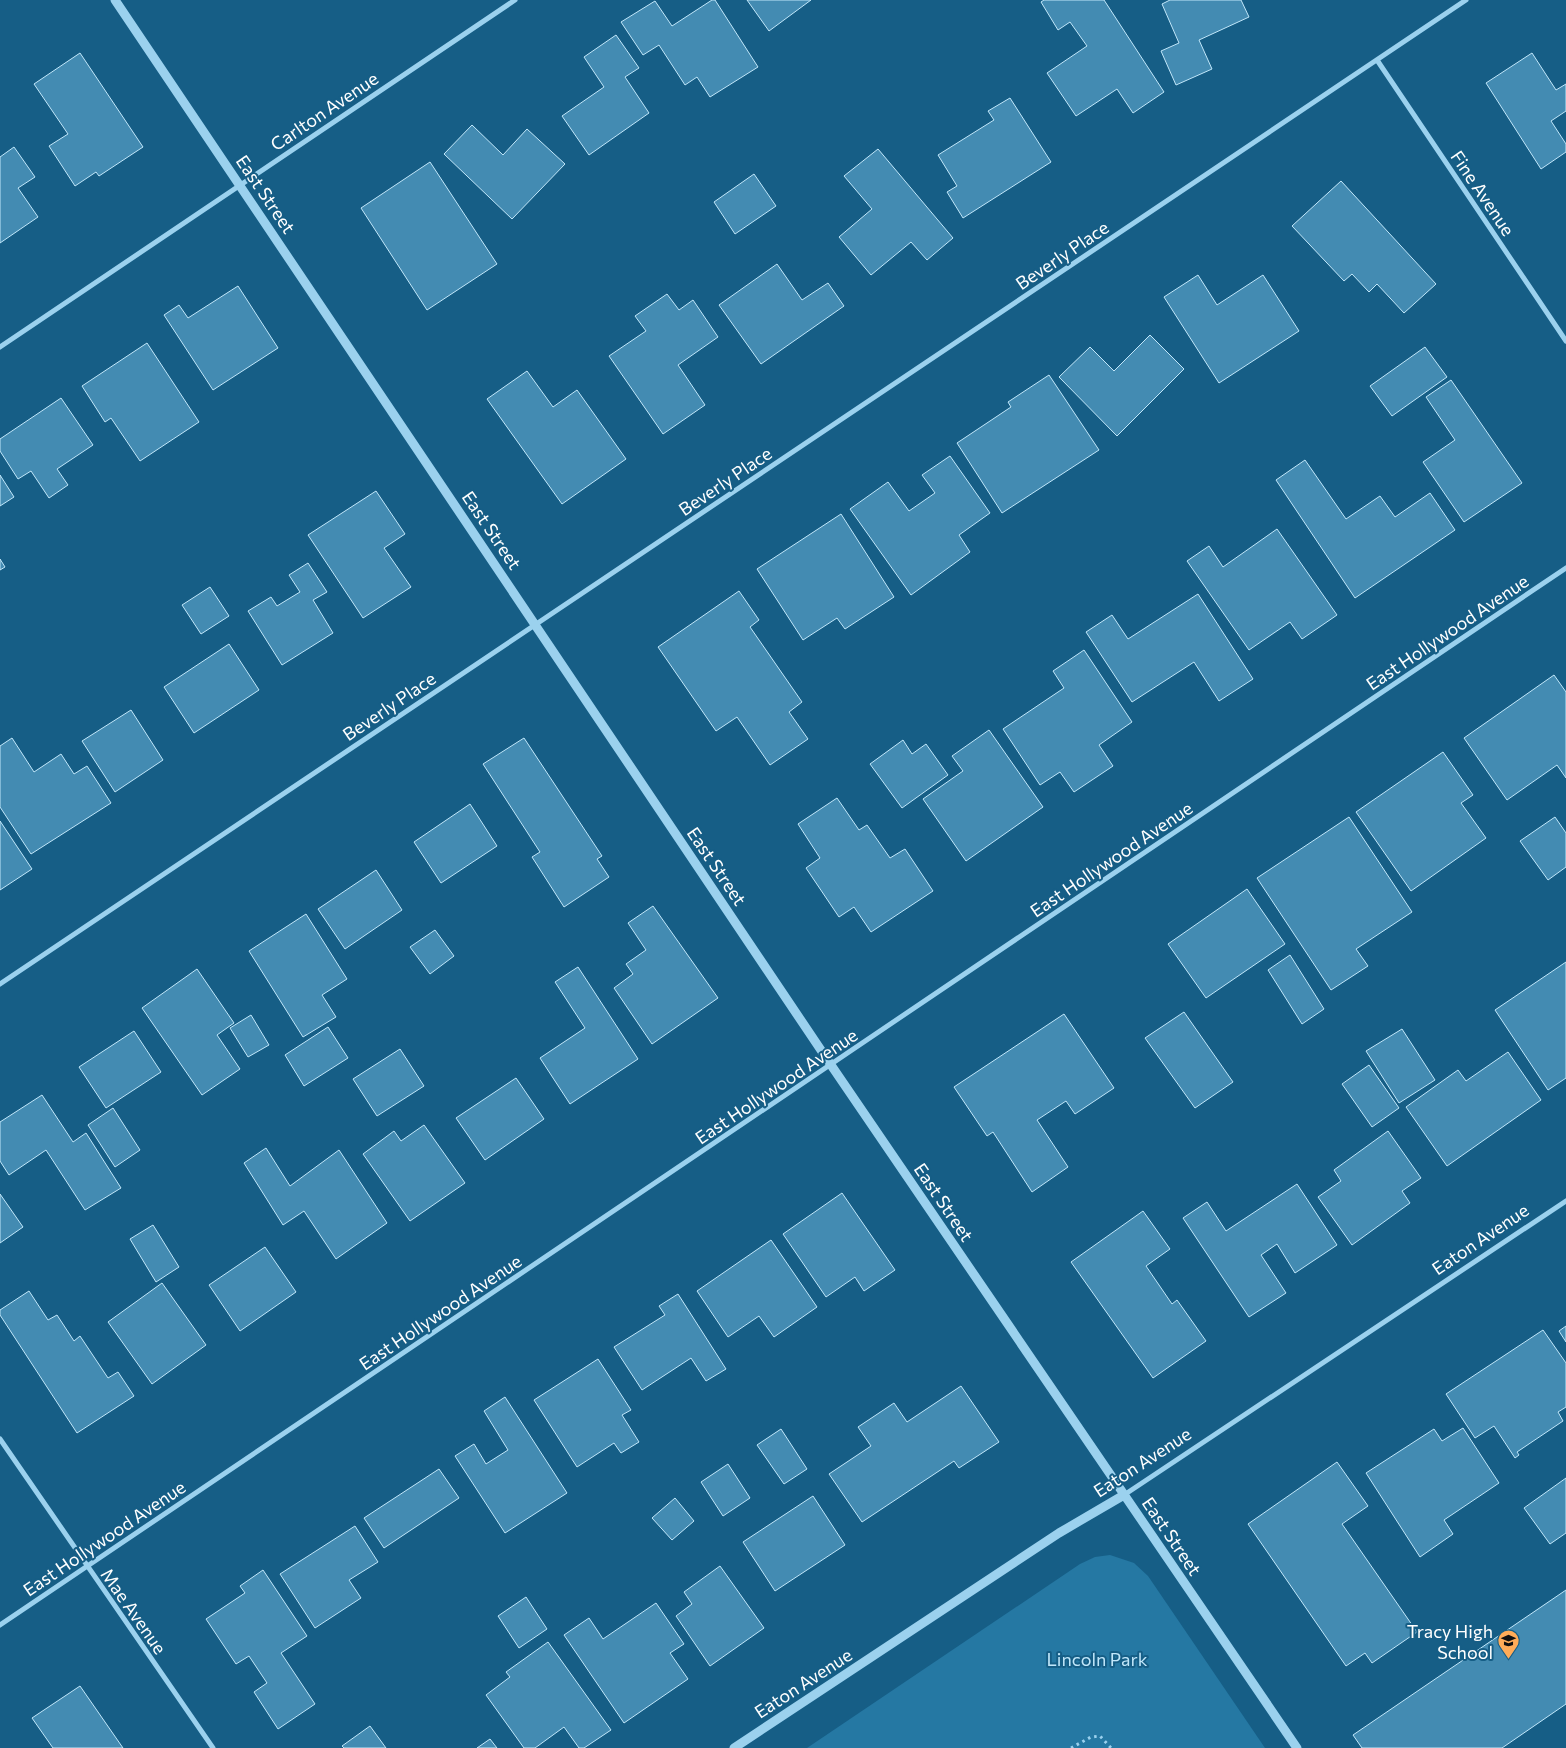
<svg xmlns="http://www.w3.org/2000/svg" width="1566" height="1748" viewBox="0 0 1566 1748" font-family="Commissioner,sans-serif">
  <style>
    .green { fill: #2578a3 }
    .building { fill: #438bb2; stroke: #c1e7fa }
    .lines { fill: none; stroke-linecap: round; stroke-linejoin: round }
    .path { stroke: #9bd1ee; stroke-width: 3; stroke-dasharray: 2.5 4; stroke-linecap: butt }
    .minor { stroke: #9bd1ee; stroke-width: 5 }
    .tertiary { stroke: #9bd1ee; stroke-width: 9 }
    .labels { text-anchor: middle; dominant-baseline: central; stroke-width: 4; stroke-linejoin: round; paint-order: stroke }
    .street-label { font-size: 18px; fill: #fff; stroke: #165e86 }
    .poi-label { font-size: 18px; fill: #fff; stroke: #165e86; text-anchor: end }
    .park-label { font-size: 18px; fill: #c1e7fa; stroke: #165e86 }
  </style>
  <rect width="100%" height="100%" fill="#165e86"/>
  <!-- green -->
  <path class="green" d="M1110,1555l24,8 14,13 117,172h-458l273,-184 15,-7z"/>
  <!-- building -->
  <path class="building" d="M712,0h3l43,67 -48,30 -13,-20 -12,8 -26,-40 -16,10 -22,-33 34,-21 17,25z
    M747,0h64l-42,31z
    M1044,0h60l60,92 -31,21 -16,-24 -41,27 -29,-43 40,-27 -17,-24 -12,8 -17,-28z
    M1170,0h71l8,17 -50,23 13,29 -36,16 -15,-34 18,-8 -17,-39z
    M616,35l23,33 -14,9 24,36 -60,42 -27,-39 42,-29 -20,-30z
    M80,53l63,94 -44,29 -3,-4 -21,14 -26,-40 19,-12 -34,-50z
    M1532,53l24,37 10,-6v27l-15,10 15,23v8l-25,17 -55,-86z
    M1010,98l41,64 -88,56 -16,-26 10,-6 -19,-31 56,-35 -6,-9z
    M472,125l31,30 24,-26 38,35 -53,55 -68,-65z
    M14,147l21,30 -17,11 20,29 -38,26v-86z
    M878,149l75,89 -26,22 -16,-18 -40,33 -32,-38 33,-28 -28,-33z
    M430,162l67,102 -70,46 -66,-102z
    M754,174l22,32 -41,28 -21,-32z
    M1341,181l95,103 -32,29 -27,-29 -8,8 -17,-18 -8,7 -52,-55z
    M777,264l25,36 26,-17 16,23 -83,58 -42,-59z
    M1198,275l19,30 46,-30 36,56 -80,52 -55,-86z
    M238,286l40,62 -65,42 -49,-75 15,-10 9,13z
    M667,294l12,16 14,-10 25,37 -40,28 27,40 -42,29 -54,-78 37,-25 -11,-15z
    M1150,335l34,34 -67,67 -58,-59 31,-30 24,24z
    M147,343l52,79 -59,39 -29,-43 -6,4 -23,-36z
    M1425,347l22,30 -55,39 -22,-30z
    M527,371l26,36 24,-17 49,69 -64,45 -75,-105z
    M1049,375l50,75 -97,63 -45,-70 54,-36 -3,-5z
    M1451,380l71,103 -58,39 -41,-60 32,-22 -29,-43z
    M61,398l32,47 -36,24 11,16 -19,13 -18,-27 -13,8 -18,-28v-12z
    M950,456l40,57 -31,22 11,17 -59,43 -61,-86 38,-27 21,29 26,-18 -13,-18z
    M1305,460l41,59 34,-23 15,21 35,-24 25,37 -100,68 -79,-118z
    M0,475l14,22 -14,9z
    M376,491l29,43 -21,14 27,39 -48,31 -55,-83z
    M841,514l53,83 -49,32 -8,-11 -34,22 -46,-71z
    M1277,529l60,86 -35,24 -12,-17 -41,28 -62,-89 22,-15 14,21z
    M0,559l5,8 -5,3z
    M308,563l19,29 -14,8 20,33 -51,32 -34,-54 23,-14 6,9 23,-14 -11,-17z
    M210,587l19,29 -28,18 -19,-29z
    M739,591l20,29 -9,7 52,75 -13,10 19,27 -38,26 -33,-48 -21,14 -58,-84z
    M1198,594l55,85 -34,22 -25,-39 -62,40 -46,-70 26,-17 16,24z
    M229,644l30,46 -65,43 -30,-46z
    M1084,650l48,72 -33,23 14,21 -39,26 -14,-20 -20,13 -37,-56 61,-41 -11,-17z
    M1554,675l12,17v86l-9,-13 -50,35 -43,-62z
    M131,710l32,50 -48,32 -33,-51z
    M989,730l54,77 -77,54 -43,-62 40,-28 -11,-15z
    M12,738l22,34 27,-18 13,20 13,-8 24,37 -80,51 -31,-47v-61z
    M524,738l78,118 -5,3 12,18 -45,30 -32,-50 8,-5 -57,-88z
    M903,740l9,14 14,-10 22,31 -46,33 -32,-44z
    M1443,752l30,43 -12,8 25,35 -75,53 -55,-79z
    M837,798l22,32 8,-5 23,33 15,-9 28,42 -62,41 -17,-25 -15,10 -33,-49 14,-10 -22,-34z
    M470,804l27,42 -56,37 -27,-41z
    M1349,817l63,95 -56,37 12,17 -37,24 -74,-112z
    M1555,817l11,16v34l-18,13 -28,-39z
    M0,821l32,48 -32,21z
    M376,870l26,40 -57,39 -27,-40z
    M1247,889l38,55 -79,54 -38,-54z
    M653,906l65,92 -66,46 -38,-56 19,-14 -7,-10 20,-14 -18,-27z
    M306,914l41,65 -25,16 14,22 -33,20 -54,-86z
    M435,930l19,26 -24,18 -20,-27z
    M1290,955l34,54 -22,15 -34,-54z
    M1566,962v116l-18,12 -53,-80z
    M578,967l60,92 -68,45 -30,-46 45,-30 -30,-46z
    M197,969l37,54 -17,12 23,34 -38,26 -60,-87z
    M1184,1012l49,70 -38,26 -50,-70z
    M1064,1014l50,74 -39,26 -9,-13 -29,19 31,47 -36,25 -39,-60 -6,4 -33,-49z
    M251,1015l18,30 -21,12 -18,-29z
    M328,1027l20,31 -44,28 -19,-31z
    M1402,1029l33,51 -36,23 -33,-52z
    M134,1031l27,41 -55,36 -27,-41z
    M400,1049l24,37 -47,30 -24,-37z
    M1508,1052l33,48 -94,66 -41,-59 52,-37 8,11z
    M1369,1065l30,43 -27,19 -30,-43z
    M516,1078l28,41 -59,41 -29,-42z
    M42,1095l31,47 13,-9 35,55 -36,22 -39,-60 -37,25 -9,-14v-39z
    M113,1108l27,42 -25,17 -27,-42z
    M424,1125l41,58 -55,38 -47,-67 31,-23 7,10z
    M1388,1131l33,47 -19,13 8,12 -58,42 -34,-48 23,-16 -7,-11z
    M266,1148l24,38 49,-36 48,73 -51,36 -32,-48 -21,14 -39,-62z
    M1297,1184l40,61 -42,28 -18,-29 -16,11 25,38 -37,24 -66,-99 24,-16 19,29z
    M842,1193l53,77 -31,21 -9,-14 -29,20 -43,-63z
    M0,1194l23,33 -23,16z
    M1143,1211l27,38 -24,17 26,38 5,-4 29,41 -53,37 -82,-116z
    M153,1225l26,42 -23,15 -26,-43z
    M771,1240l46,67 -43,30 -15,-21 -31,21 -31,-46z
    M265,1247l31,45 -56,39 -31,-46z
    M162,1283l44,62 -54,39 -44,-62z
    M29,1291l19,29 9,-5 17,26 6,-5 28,42 10,-6 16,24 -57,37 -77,-118v-5z
    M678,1294l48,75 -20,12 -15,-23 -49,32 -28,-43 51,-32 -6,-9z
    M1566,1326v16l-7,-11z
    M1543,1330l23,33v44l-8,5 5,9 -46,31 2,3 -4,3 -21,-32 -19,12 -29,-44z
    M598,1359l33,51 -9,5 17,27 -18,11 -7,-10 -37,24 -43,-67z
    M961,1386l38,56 -40,26 -5,-7 -92,61 -33,-48 42,-28 -13,-19 36,-24 13,19z
    M505,1397l62,96 -62,40 -50,-77 19,-12 12,20 22,-14 -24,-39z
    M1463,1428l36,55 -55,37 9,14 -33,23 -54,-84 68,-44 8,12z
    M781,1429l26,40 -23,15 -27,-39z
    M1337,1462l31,44 -26,18 75,108 -45,31 -7,-10 -19,13 -98,-142z
    M728,1464l22,34 -27,18 -22,-34z
    M439,1469l20,29 -75,50 -20,-30z
    M1566,1478v55l-16,11 -26,-36z
    M813,1496l32,49 -70,46 -32,-49z
    M675,1498l19,23 -22,19 -20,-22z
    M355,1526l23,36 -29,18 12,18 -46,30 -35,-54z
    M720,1566l44,62 -54,38 -34,-50 16,-12 -8,-12z
    M263,1570l44,66 -26,17 34,51 -37,25 -24,-37 13,-9 -18,-27 -13,8 -30,-45 39,-26 -5,-7z
    M1566,1590v114l-64,44h-140l-9,-13z
    M526,1597l21,32 -28,19 -21,-32z
    M656,1603l28,41 -14,9 18,26 -64,44 -60,-88 25,-17 14,21z
    M548,1642l63,88 -27,18h-5l-15,-21 -29,21h-11l-38,-53 24,-18 -4,-5z
    M80,1686l43,62h-70l-21,-30z
    M370,1726l16,22h-42l-2,-2z
    M490,1739l7,9h-20z"/>
  <g class="lines">
    <!-- path -->
    <path class="path" d="M1071,1748l20,-11 9,-1 11,12"/>
    <!-- minor -->
    <path class="minor" d="M1377,60l189,281
      M0,347l515,-347
      M0,984l1466,-984
      M0,1439l213,309
      M1124,1495l442,-294
      M0,1625l1566,-1057"/>
    <!-- tertiary -->
    <path class="tertiary" d="M115,0l716,1065 466,683
      M734,1748l325,-215 65,-38"/>
  </g>
  <!-- icons -->
  <defs>
    <symbol id="school-pin" viewBox="-11 -11 22 30"><path d="M0 17L-7.5 6A9.5 9.5 0 1 1 7.5 6Z" fill="#ffac58" stroke="#165e86"/><path d="M0-5L7-2L0 1L-7-2ZM-4 1L0 2.5L4 1V4Q0 6-4 4Z" fill="#111"/></symbol>
  </defs>
  <g fill-rule="evenodd">
    <use href="#school-pin" x="1496" y="1628" width="25" height="34"/>
  </g>
  <g class="labels">
    <!-- street labels -->
    <g class="street-label">
      <text transform="translate(324 111) rotate(-34)">Carlton Avenue</text>
      <text transform="translate(1483 193) rotate(56)">Fine Avenue</text>
      <text transform="translate(266 194) rotate(56)">East Street</text>
      <text transform="translate(1062 255) rotate(-34)">Beverly Place</text>
      <text transform="translate(725 481) rotate(-34)">Beverly Place</text>
      <text transform="translate(492 530) rotate(56)">East Street</text>
      <text transform="translate(1447 632) rotate(-34)">East Hollywood Avenue</text>
      <text transform="translate(389 706) rotate(-34)">Beverly Place</text>
      <text transform="translate(1111 859) rotate(-34)">East Hollywood Avenue</text>
      <text transform="translate(717 866) rotate(56)">East Street</text>
      <text transform="translate(776 1086) rotate(-34)">East Hollywood Avenue</text>
      <text transform="translate(944 1202) rotate(56)">East Street</text>
      <text transform="translate(1480 1239) rotate(-34)">Eaton Avenue</text>
      <text transform="translate(440 1312) rotate(-34)">East Hollywood Avenue</text>
      <text transform="translate(1142 1462) rotate(-33)">Eaton Avenue</text>
      <text transform="translate(1172 1536) rotate(56)">East Street</text>
      <text transform="translate(104 1538) rotate(-34)">East Hollywood Avenue</text>
      <text transform="translate(134 1611) rotate(55)">Mae Avenue</text>
      <text transform="translate(803 1683) rotate(-33)">Eaton Avenue</text>
    </g>
    <!-- poi labels -->
    <g class="poi-label">
      <text x="1493" y="1631">Tracy High<tspan x="1493" dy="21">School</tspan></text>
    </g>
    <!-- park labels -->
    <g class="park-label">
      <text x="1097" y="1659">Lincoln Park</text>
    </g>
  </g>
</svg>
